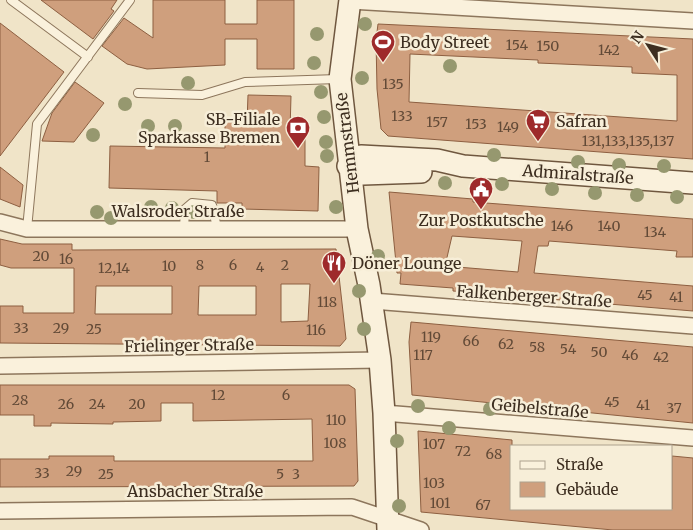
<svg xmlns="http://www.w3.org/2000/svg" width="693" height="530" viewBox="0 0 693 530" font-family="Merriweather,serif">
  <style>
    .building { fill: #cf9f7d; stroke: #8d5f41; fill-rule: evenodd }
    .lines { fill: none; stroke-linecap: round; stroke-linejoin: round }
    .lane-casing { stroke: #8d765c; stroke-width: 10 }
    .street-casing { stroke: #8d765c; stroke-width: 18 }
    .secondary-casing { stroke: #6f573f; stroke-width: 24 }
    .lane { stroke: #faf1dc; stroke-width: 8 }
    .street { stroke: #faf1dc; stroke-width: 15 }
    .secondary { stroke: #faf1dc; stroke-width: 21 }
    .tree { fill: #96986f }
    .labels { text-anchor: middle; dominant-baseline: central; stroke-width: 5; stroke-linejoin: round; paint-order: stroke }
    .number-label { font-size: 14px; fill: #624a37 }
    .poi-label { font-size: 16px; fill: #3d2e20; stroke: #f7eed8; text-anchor: start }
    .street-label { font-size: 16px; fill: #3d2e20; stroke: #f7eed8 }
  </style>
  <rect width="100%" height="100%" fill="#f0e4c8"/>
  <!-- building -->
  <path class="building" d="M41,0h76l-6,9 3,2 -21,28z
    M153,0h72v24h32v-24h37v69h-37v-30h-32v26l-78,4 -20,-5 -25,-18 22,-28 29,20z
    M0,23l64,49 -64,84z
    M378,24l315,15v120l-305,-23 -7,-7 -4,-40 -1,-49zM410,54l128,6v3l94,4v6l45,2v46l-268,-19z
    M75,82l29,21 -30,39 -32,-1 10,-28z
    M248,95l43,1 -1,35 15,1v34l14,1 -1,44 -76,-2v-6h-25v-12l-108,-3 1,-42 115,2v-26h22z
    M0,167l23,18 -3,22 -20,-8z
    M389,192l84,7v3l220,17v38h-17l1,-6 -128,-10 -1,5h-10l-4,27 159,13v25l-240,-20v-3l-53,-4 1,-11h-4zM452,236l70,5 -4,31 -73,-6z
    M0,239l22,5h50v6l264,-1 10,90 -6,7 -340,-3v-37h23v7h51v-45h-63l-11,-3zM281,284h29l-2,37 -27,1zM96,286h76v28h-77zM199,286h57v29h-58z
    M411,322l282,25v76l-281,-28 -3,-53z
    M0,385h349l6,4 3,92 -4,5 -354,1v-28h49v-3h65v5h199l-1,-42 -119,2v-18h-32v18l-48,1v2l-62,-1v3h-17v-11h-34z
    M418,431l94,9v69h160v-53l21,2v72h-80l-192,-18z"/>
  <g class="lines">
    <defs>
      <path id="lane" d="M11,0l77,57
        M138,93l64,2 43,-13 93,-3
        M27,229l10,-105 93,-124
        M184,229l1,-20 7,-6 20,2 5,23"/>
      <path id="street" d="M350,1l343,20
        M0,222l27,7h330
        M372,301l321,25
        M0,366l380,-6
        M384,413l309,25
        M0,511l352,-4 69,23"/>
      <path id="secondary" d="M350,0l-10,79 17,150 12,56 11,75 4,53 4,117
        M348,166l13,-10 76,4 26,6 230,17
        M348,166l15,8 58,-2"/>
    </defs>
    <!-- lane casing -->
    <use href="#lane" class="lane-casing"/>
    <!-- street casing -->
    <use href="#street" class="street-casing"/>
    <!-- secondary casing -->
    <use href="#secondary" class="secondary-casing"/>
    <!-- lane -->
    <use href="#lane" class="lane"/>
    <!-- street -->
    <use href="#street" class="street"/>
    <!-- secondary -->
    <use href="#secondary" class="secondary"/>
  </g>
  <!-- trees -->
  <g class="tree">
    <circle cx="365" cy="24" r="7"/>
    <circle cx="317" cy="34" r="7"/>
    <circle cx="314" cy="63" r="7"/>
    <circle cx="450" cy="66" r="7"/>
    <circle cx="362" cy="78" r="7"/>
    <circle cx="188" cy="83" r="7"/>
    <circle cx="321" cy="92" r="7"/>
    <circle cx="125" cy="104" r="7"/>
    <circle cx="324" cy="117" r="7"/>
    <circle cx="148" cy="126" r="7"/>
    <circle cx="175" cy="126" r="7"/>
    <circle cx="93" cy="135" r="7"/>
    <circle cx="326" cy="142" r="7"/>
    <circle cx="494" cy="155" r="7"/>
    <circle cx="327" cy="156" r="7"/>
    <circle cx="578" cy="162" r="7"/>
    <circle cx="619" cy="165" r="7"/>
    <circle cx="664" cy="166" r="7"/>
    <circle cx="445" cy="183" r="7"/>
    <circle cx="502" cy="184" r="7"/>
    <circle cx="552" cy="189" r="7"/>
    <circle cx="595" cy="193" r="7"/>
    <circle cx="637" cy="195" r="7"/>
    <circle cx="677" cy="197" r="7"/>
    <circle cx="151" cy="207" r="7"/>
    <circle cx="336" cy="207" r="7"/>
    <circle cx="172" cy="208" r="7"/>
    <circle cx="97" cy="212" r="7"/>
    <circle cx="194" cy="212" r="7"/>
    <circle cx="111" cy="218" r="7"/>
    <circle cx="378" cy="256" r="7"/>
    <circle cx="359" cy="291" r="7"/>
    <circle cx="364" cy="329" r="7"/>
    <circle cx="418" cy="406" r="7"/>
    <circle cx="490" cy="409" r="7"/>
    <circle cx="449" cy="428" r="7"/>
    <circle cx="397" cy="441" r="7"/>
    <circle cx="399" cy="506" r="7"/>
  </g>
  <!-- icons -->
  <defs>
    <symbol id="stadium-pin" viewBox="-11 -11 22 30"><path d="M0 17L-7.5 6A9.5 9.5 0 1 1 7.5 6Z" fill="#9e2a2b" stroke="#f7eed8"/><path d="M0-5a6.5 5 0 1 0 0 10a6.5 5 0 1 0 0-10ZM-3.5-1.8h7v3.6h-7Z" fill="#fff"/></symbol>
    <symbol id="supermarket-pin" viewBox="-11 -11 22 30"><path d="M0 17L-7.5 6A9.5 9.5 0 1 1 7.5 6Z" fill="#9e2a2b" stroke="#f7eed8"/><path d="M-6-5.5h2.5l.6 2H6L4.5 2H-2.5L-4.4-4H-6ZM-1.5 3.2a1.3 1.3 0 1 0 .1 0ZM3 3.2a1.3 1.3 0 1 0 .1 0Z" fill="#fff"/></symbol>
    <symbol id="bank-pin" viewBox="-11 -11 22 30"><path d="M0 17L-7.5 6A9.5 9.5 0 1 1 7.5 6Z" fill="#9e2a2b" stroke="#f7eed8"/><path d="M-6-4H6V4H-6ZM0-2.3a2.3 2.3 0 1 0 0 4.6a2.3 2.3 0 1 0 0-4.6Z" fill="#fff"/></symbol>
    <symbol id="civic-pin" viewBox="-11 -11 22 30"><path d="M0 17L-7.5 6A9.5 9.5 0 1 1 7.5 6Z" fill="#9e2a2b" stroke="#f7eed8"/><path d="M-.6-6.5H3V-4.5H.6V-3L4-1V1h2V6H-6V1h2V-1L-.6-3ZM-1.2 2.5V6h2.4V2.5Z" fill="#fff"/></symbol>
    <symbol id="restaurant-pin" viewBox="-11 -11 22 30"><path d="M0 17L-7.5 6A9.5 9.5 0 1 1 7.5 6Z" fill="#9e2a2b" stroke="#f7eed8"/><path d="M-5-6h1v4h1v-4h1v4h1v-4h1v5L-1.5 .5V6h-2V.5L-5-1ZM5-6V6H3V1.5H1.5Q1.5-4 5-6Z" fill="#fff"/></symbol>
  </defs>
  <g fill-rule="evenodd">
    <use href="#stadium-pin" x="369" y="28" width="28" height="38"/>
    <use href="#supermarket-pin" x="524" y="107" width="28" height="38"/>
    <use href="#bank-pin" x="284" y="114" width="28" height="38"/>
    <use href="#civic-pin" x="467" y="175" width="28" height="38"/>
    <use href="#restaurant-pin" x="320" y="249" width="28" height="38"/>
  </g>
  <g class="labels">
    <!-- number labels -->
    <g class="number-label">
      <text x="517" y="45">154</text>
      <text x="548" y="46">150</text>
      <text x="609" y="50">142</text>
      <text x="393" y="84">135</text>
      <text x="402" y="116">133</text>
      <text x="437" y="122">157</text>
      <text x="476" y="124">153</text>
      <text x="508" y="127">149</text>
      <text x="628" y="141">131,133,135,137</text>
      <text x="207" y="157">1</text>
      <text x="562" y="226">146</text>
      <text x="609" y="226">140</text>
      <text x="655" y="232">134</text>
      <text x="41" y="256">20</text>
      <text x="66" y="259">16</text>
      <text x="200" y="265">8</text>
      <text x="233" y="265">6</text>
      <text x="285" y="265">2</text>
      <text x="169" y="266">10</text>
      <text x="260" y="267">4</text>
      <text x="114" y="268">12,14</text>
      <text x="645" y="295">45</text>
      <text x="676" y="297">41</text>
      <text x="327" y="302">118</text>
      <text x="21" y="328">33</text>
      <text x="61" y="328">29</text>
      <text x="94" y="329">25</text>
      <text x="316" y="330">116</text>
      <text x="431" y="337">119</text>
      <text x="471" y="341">66</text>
      <text x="506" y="344">62</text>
      <text x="537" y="347">58</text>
      <text x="568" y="349">54</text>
      <text x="599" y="352">50</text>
      <text x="423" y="355">117</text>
      <text x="630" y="355">46</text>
      <text x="661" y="357">42</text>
      <text x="218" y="395">12</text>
      <text x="286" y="395">6</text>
      <text x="20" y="400">28</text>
      <text x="612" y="402">45</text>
      <text x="66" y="404">26</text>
      <text x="97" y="404">24</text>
      <text x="137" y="404">20</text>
      <text x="643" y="405">41</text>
      <text x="674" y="408">37</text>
      <text x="336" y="420">110</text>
      <text x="335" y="443">108</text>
      <text x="434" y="444">107</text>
      <text x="463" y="451">72</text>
      <text x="494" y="454">68</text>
      <text x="74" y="471">29</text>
      <text x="42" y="473">33</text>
      <text x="106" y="474">25</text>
      <text x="280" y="474">5</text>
      <text x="296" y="474">3</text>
      <text x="434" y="483">103</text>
      <text x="440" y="503">101</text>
      <text x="483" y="505">67</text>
    </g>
    <!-- poi labels -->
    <g class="poi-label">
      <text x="400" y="42">Body Street</text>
      <text x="280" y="119" text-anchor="end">SB-Filiale<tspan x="280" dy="18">Sparkasse Bremen</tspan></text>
      <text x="556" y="121">Safran</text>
      <text x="481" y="220" text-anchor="middle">Zur Postkutsche</text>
      <text x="352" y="263">Döner Lounge</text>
    </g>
    <!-- street labels -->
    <g class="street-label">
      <text transform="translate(347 143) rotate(-97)">Hemmstraße</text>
      <text transform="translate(578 174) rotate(4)">Admiralstraße</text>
      <text x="178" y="211">Walsroder Straße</text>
      <text transform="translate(534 296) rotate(4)">Falkenberger Straße</text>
      <text transform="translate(189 345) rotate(-1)">Frielinger Straße</text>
      <text transform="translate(540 408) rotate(5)">Geibelstraße</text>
      <text x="195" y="491">Ansbacher Straße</text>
    </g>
  </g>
  <!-- legend -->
  <rect x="510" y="445" width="162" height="65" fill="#f7eed8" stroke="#ada18e"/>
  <rect x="520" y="461" width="25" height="8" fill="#faf1dc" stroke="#ada18e"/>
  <text x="556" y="470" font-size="15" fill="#3d2e20">Straße</text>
  <rect x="520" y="482" width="25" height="15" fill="#cf9f7d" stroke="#ada18e"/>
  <text x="556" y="495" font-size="15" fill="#3d2e20">Gebäude</text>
  <!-- north arrow -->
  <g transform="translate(648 45) rotate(306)" stroke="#f7eed8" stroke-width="4" paint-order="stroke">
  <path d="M0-4L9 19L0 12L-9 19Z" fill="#3d2e20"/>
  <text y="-8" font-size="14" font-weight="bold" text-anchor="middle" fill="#3d2e20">N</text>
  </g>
</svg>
